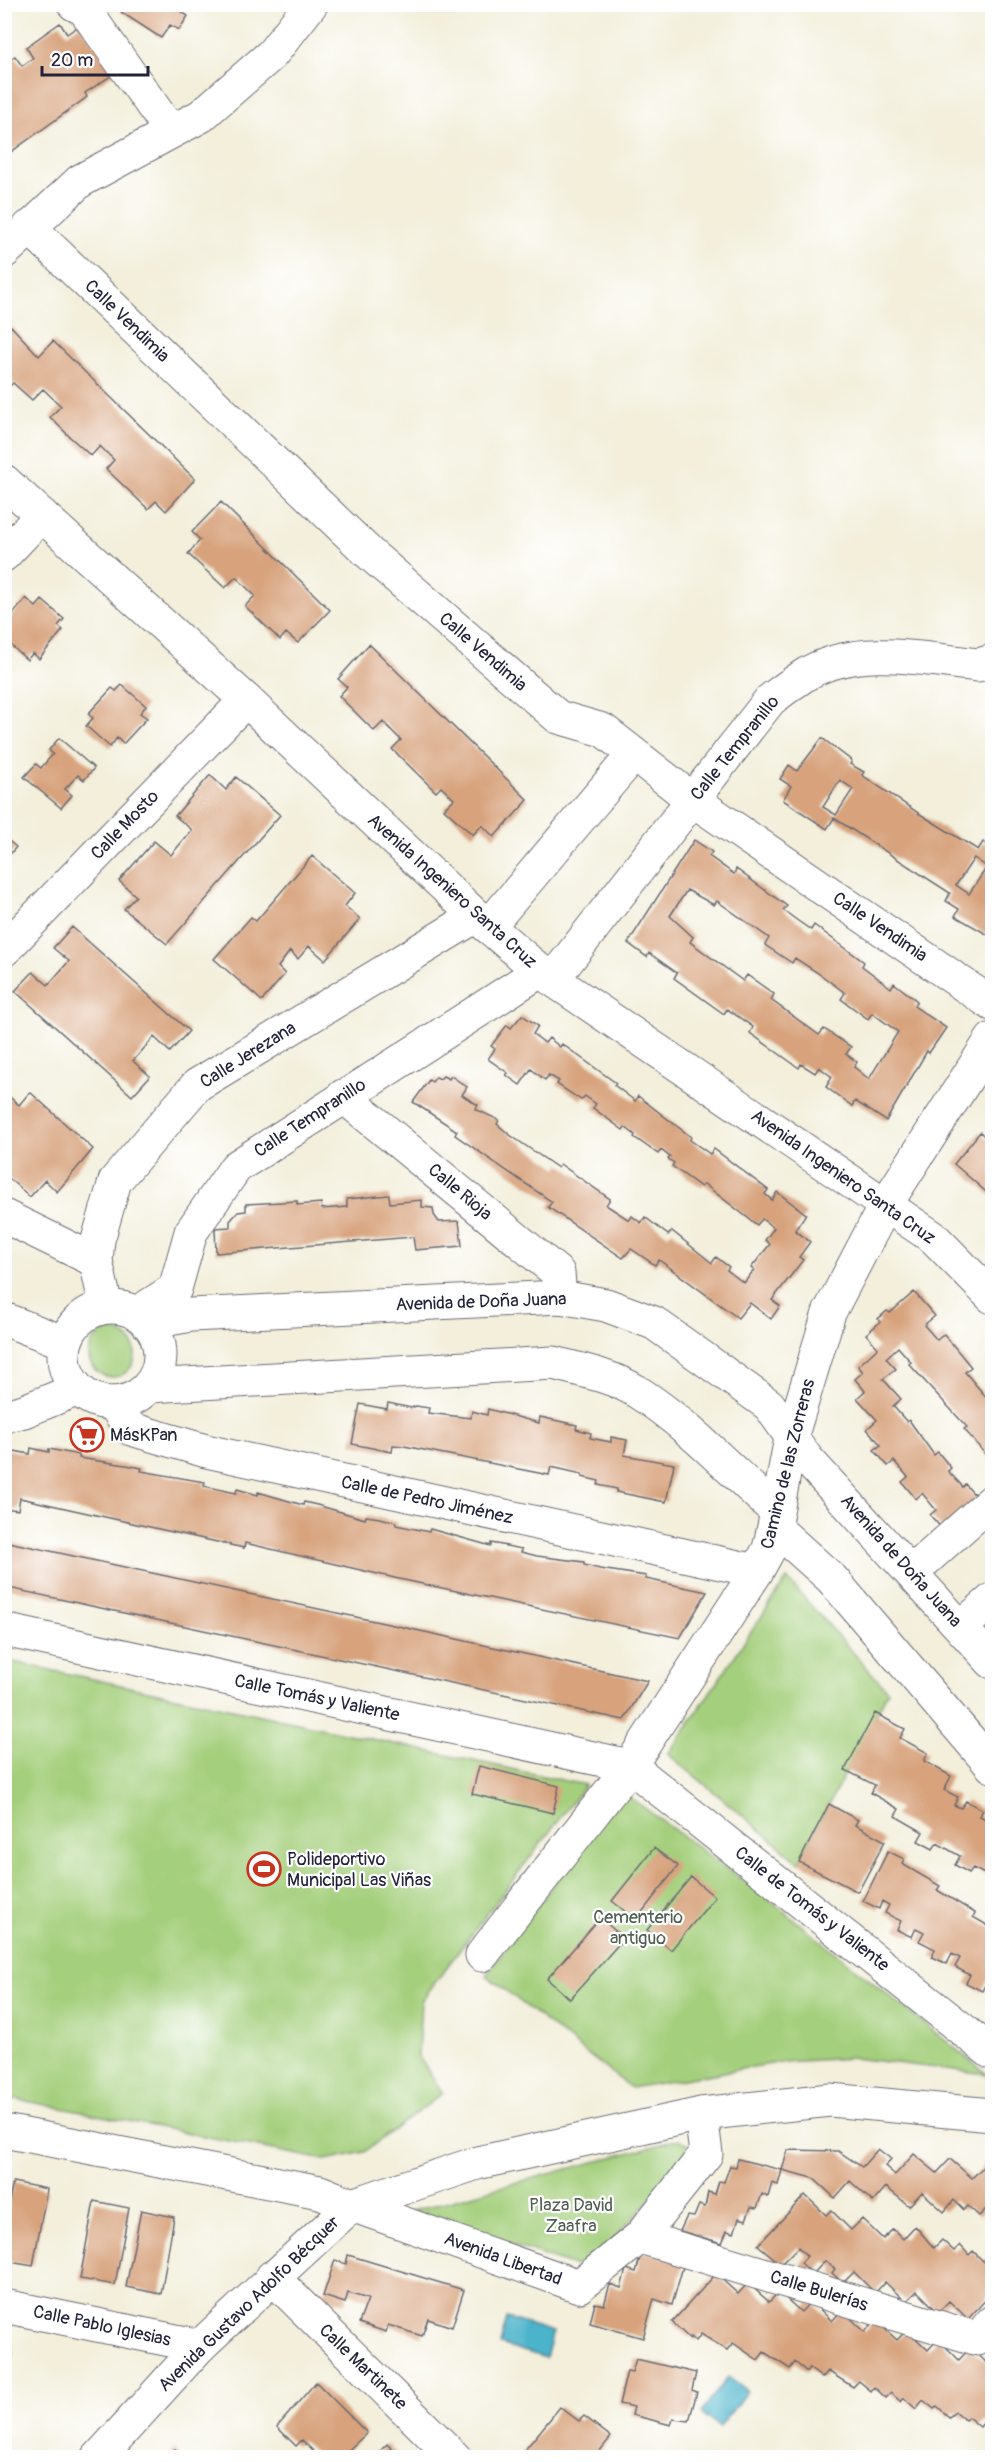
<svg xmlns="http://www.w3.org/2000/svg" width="997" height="2462" viewBox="0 0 997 2462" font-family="Pangolin,sans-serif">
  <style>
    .green { fill: #a4cf7c; stroke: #63785c; stroke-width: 1.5 }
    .water { fill: #4cb3ca; stroke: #376a82; stroke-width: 1.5 }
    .building { fill: #d7a27c; fill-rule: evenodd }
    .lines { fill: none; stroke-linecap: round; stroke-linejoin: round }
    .street-casing { stroke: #6b6a73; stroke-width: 35 }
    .secondary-casing { stroke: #6b6a73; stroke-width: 35 }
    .street { stroke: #fff; stroke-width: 33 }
    .secondary { stroke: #fff; stroke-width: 33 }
    .labels { text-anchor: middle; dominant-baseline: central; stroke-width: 4.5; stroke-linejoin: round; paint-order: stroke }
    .street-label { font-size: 18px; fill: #22223b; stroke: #fff }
    .poi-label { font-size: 18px; fill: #22223b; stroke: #fff; text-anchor: start }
    .park-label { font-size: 18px; fill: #505f52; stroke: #fff }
  </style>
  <rect width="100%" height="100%" fill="#fff"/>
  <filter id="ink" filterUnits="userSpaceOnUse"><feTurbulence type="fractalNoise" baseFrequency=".0167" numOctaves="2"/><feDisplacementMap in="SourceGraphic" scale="12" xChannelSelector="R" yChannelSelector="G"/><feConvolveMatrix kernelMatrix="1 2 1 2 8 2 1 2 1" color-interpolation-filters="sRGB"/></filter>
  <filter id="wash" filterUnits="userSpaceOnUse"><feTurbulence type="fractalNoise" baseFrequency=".008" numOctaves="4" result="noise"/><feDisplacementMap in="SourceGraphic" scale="24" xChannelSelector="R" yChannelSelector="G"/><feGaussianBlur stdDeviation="1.35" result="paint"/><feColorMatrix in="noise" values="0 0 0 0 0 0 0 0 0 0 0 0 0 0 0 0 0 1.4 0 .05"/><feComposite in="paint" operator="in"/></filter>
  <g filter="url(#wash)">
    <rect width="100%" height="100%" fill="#f3efdb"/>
    <!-- green -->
    <path class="green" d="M89 1354a23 23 0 1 1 46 0a23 23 0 1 1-46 0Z
      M787,1579l101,112 -89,171 -131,-108z
      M4,1660l581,125 -164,216 -3,55 25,37 -79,59 -39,8 -320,-63z
      M623,1792l153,113 211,169 -134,-16 -71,4 -151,26 -145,-113z
      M680,2139l9,7 -1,11 -91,101 -23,8 -163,-55z"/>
    <!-- water -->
    <path class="water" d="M507,2318l46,14 -7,26 -46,-14z
      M728,2377l19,14 -27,36 -19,-14z"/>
    <g id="blocks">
      <!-- building -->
      <path class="building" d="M126,4h59l-5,7 8,5 -9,14 -9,-5 -9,13 -40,-26z
        M60,23l7,11 13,-9 35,48 -30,20 2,4 -83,60v-94l11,-7 7,10 11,-8 -7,-11z
        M11,326l28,30 14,-15 142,138 -29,32 -10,-10 -8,8 -42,-40 8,-9 -14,-14 -9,10 -21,-19 -20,-20 11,-11 -18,-17 -11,11 -19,-17 -9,9v-59z
        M221,502l109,108 -32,33 -12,-10 -6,7 -35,-34 10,-10 -19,-19 -11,11 -37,-34 12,-14 -8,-8z
        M26,598l10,9 6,-7 22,19 -6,7 5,4 -24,29 -6,-6 -6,7 -22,-20 6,-7 -7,-8z
        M369,644l159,156 -34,37 -12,-12 -9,10 -29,-26 10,-10 -13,-12 -5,5 -44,-43 9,-9 -18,-18 -9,9 -35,-35 8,-9 -9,-8z
        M122,685l24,21 -6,7 7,5 -24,26 -6,-6 -7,9 -24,-21 7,-8 -5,-4 24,-26 4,3z
        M59,738l35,30 -10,12 -6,-5 -13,14 7,6 -11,13 -37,-31 12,-13 5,4 12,-14 -4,-4z
        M822,738l30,23 -2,3 14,8 -2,3 58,39 58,36 5,-8 9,6v79l-4,8 -33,-19 4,-7 -13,-8 4,-8 -116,-75 -7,11 -44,-29 8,-14 -11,-7 9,-14 8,6zM840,780l13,9 -17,26 -13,-8zM974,858l13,9 -18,27 -13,-9z
        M210,775l16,15 10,-13 44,38 -113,129 -43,-35 12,-13 -17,-15 35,-40 17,14 21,-25 -17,-14z
        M4,837l12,10 -10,12 -2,-2z
        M694,840l18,12 -3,4 25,18 2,-5 51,37 -4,4 15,11 13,9 3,-5 50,37 -2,4 29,22 3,-5 23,18 -3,5 32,22 -17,25 -2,-2 -41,70 -31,-20 -3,5 -26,-19 6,-10 -13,-10 -4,6 -14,-9 -2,4 -49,-35 3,-6 -26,-18 -3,5 -50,-36 3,-5 -28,-20 -2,4 -19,-14zM687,890l27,15 3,-4 52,37 -4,7 27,18 3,-5 26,17 24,18 -4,6 27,20 4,-6 26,19 -29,47 -15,-12 3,-5 -11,-8 5,-7 -27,-18 -5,6 -48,-35 3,-6 -27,-19 -4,6 -53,-39 3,-5 -23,-21z
        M312,856l43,37 -10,13 15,13 -35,41 -16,-14 -11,13 -8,-8 -12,16 7,7 -23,27 -48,-42 37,-42 5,4z
        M72,927l117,104 -19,21 -16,-15 -21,24 17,15 -18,20 -117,-105 18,-19 15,13 21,-24 -16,-13z
        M522,1015l16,11 -5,8 12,9 4,-5 11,9 2,-3 54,39 -2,2 21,16 3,-5 53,41 -1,3 20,14 4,-5 54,41 -3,4 7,6 5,-8 29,22 -11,16 15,12 -11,15 4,3 -31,40 8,6 -9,13 -21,-16 -12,15 -79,-58 -4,5 -24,-16 -8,9 -75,-51 4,-5 -97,-67 2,-4 -44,-29 16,-22 3,2 4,-5 4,2 3,-3 6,3 2,-3 16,11 -5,8 16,10 -3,4 24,11 -2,4 13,11 48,33 2,-4 50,35 -4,6 23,15 3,-4 9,7 4,-6 23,18 4,-4 40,32 4,-6 13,10 -2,3 17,13 10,-13 -3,-2 19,-24 -5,-4 9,-12 -12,-9 -5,6 -53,-41 -3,3 -29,-21 2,-3 -6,-4 2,-2 -9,-7 -3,4 -24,-17 1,-2 -10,-8 -2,3 -30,-22 3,-4 -11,-8 -4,4 -24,-16 2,-3 -10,-6 -4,5 -14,-11 -11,16 -14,-10 2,-2 -20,-14 7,-10 -4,-3 16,-21 4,3z
        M4,1092l15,13 11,-13 63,57 -36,43 -12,-12 -15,17 -26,-23z
        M980,1132l12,11v54l-38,-33z
        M389,1195l1,8 32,-3v7l11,1 1,7 5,7 20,-1 3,25 -47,4 -2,-13 -197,16 -1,-25 15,-1v-6l8,-9 8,-1v-7l51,-3v4l24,-2 1,6 25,-2v-8z
        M914,1292l21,24 -11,9 13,15 7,-6 27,33 -6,5 27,32v58l-28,-33 3,-2 -58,-63 2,-2 -13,-15 -12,11 10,11 -13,10 18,20 -8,7 14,16 2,-2 25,35 4,-3 13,16 -3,3 15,16 2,-3 14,16 -35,31 -14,-16 6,-5 -14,-17 -6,6 -14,-17 6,-5 -14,-16 -6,5 -14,-16 7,-5 -14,-16 10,-9 -20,-22 8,-7 -10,-12 8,-7 -5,-6 20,-18 -12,-14 14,-12 -2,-3 9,-8 3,2z
        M388,1403l23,5 5,-2 13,2 -1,5 43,5 1,-7 15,4 1,-6 51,14 1,-6 37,8 -1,4 15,4 -1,5 21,4v-5l16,3 -3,15 50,9 -8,38 -50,-10 1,-3 -19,-4 1,-4 -17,-4v-3l-31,-7 -2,8 -145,-29 -11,-1 -1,7 -40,-8 8,-40 27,5z
        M31,1448l18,4v-3l30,6v3l47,7 16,3 -1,3 64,11 -1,4 32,7 1,-4 21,6v-3l45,13 1,-3 13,3 48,14 1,-3 14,2 16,4v3l33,7 1,-3 61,17v-3l31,6 -1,3 16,4 47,6v3l16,4 46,7v3l61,13 -27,46 -281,-59 -154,-36 -1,5 -224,-50 -2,12 -14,-2v-59l26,5z
        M4,1541l389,84 255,56 -24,39 -528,-113 -92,-20z
        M875,1713l30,16 -5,9 28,15 -4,8 27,15 -7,14 14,7 -4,8 7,3 5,-7 17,9 -3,6 12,7 -3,11 3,2v42l-19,-10 -4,5 -14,-8 5,-9 -23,-13 -4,6 -15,-8 5,-9 -28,-16 4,-7 -28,-16 4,-8 -30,-15z
        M479,1766l80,20 -6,27 -81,-19z
        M829,1804l29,16 -3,5 30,16 -27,51 -59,-30z
        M654,1848l24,18 -42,54 -24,-19z
        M888,1851l16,8 -2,5 38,22 -3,4 38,23 -2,4 19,11v54l-4,-2 -6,11 -16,-8 4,-8 -15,-8 5,-9 -8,-4 -5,10 -15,-7 3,-8 -16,-8 5,-9 -8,-4 -4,9 -15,-7 4,-9 -16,-8 4,-8 -7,-4 -3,8 -16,-8z
        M691,1877l24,20 -44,53 -24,-20z
        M600,1918l24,20 -54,61 -23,-20z
        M878,2149l13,10 -6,7 10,9 19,-21 23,19 13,-14 22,19 14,-14 6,6v39l-3,-3 -10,10 -11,-10 -4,4 -10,-10 -10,12 -22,-20 -13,14 -23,-19 -13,15 -23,-21 -15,17 -22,-20 -31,-8 6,-20 50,1 24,16z
        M738,2159l44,11 -4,15 -6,-2 -4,14 -6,-3 -5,14 -6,-1 -5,13 -7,-2 -5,15 -7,-2 -5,12 -42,-12 7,-15 7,1 5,-12 6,2 3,-15 7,2 4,-13 5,1 6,-16 6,1z
        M13,2182l34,7 -14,77 -29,-5v-35z
        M805,2195l21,20 5,-5 20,20 11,-11 21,20 10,-10 10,10 12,-13 19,22 8,-8 12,11 6,-6 9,10 4,-4 11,11 3,-5 5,5v31l-24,26 -19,-18 -11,11 -21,-21 -11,11 -21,-20 -10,11 -21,-21 -11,11 -11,-10 3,-4 -10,-8 -12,13 -12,-11 6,-7 -9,-9 -17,17 -23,-19z
        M94,2201l35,7 -14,77 -35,-6z
        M141,2210l33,7 -13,77 -35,-7z
        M642,2251l42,12 -12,42 -18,-6 -11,39 -53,-15 5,-20 9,2 6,-21 11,4 5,-19 10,3z
        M348,2255l116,35 -12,37 -24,-8 -6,17 -34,-11 -2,7 -27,-9 9,-24 -20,-6 -3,10 -22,-7 12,-36 11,4z
        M716,2274l22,20 10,-11 21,19 10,-10 22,20 10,-11 21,20 10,-11 23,22 10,-12 22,20 10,-10 21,20 10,-11 21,21 11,-12 22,19v58l-6,-5 -6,7 -12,-10 -3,3 -10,-8 -6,5 -12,-11 -3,3 -11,-9 -7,9 -12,-11 -3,4 -10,-9 -5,5 -12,-11 -3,4 -12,-10 -6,6 -25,-16 -6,7 -13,-10 -2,4 -12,-10 -5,7 -26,-17 -6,8 -25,-17 -6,7 -26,-16 -5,7 -5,-4 -1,2 -18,-17z
        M4,2351l9,2 -7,40h-2z
        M636,2359l60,14 -4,17 5,2 -8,29 -16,-2 -2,6 -19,-5 -20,-5 2,-8 -15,-3 8,-33 5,1z
        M316,2382l51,51 -26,24h-22l-17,-17 -6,6 -19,-19z
        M560,2407l19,14 5,-5 27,21 -16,20h-76z
        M387,2444l13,13h-26z
        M175,2449l7,8h-16z"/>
    </g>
  </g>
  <g filter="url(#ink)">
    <use href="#blocks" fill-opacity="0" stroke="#6b6a73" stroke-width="1.5"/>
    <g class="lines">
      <defs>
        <path id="street" d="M74,4l10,5 87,123
          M29,227l340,326 189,164 45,13 90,70 299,204
          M4,252l76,-71 121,-65 71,-62 39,-50
          M488,927l146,-173
          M4,950l242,-250
          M553,979l217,-279c12,-9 25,-19 38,-27 52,-29 114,-14 170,-8l14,-4
          M343,1096l215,177 2,24
          M4,1216l92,45
          M113,1403l18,26 75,22 551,120
          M4,1416l20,-5 54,-22
          M791,1438l38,-125 57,-109 106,-165
          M912,1572l80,-71
          M961,1627l31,-27
          M4,1630l626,136 362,287
          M482,1955l148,-189 127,-195 12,-22 5,-22
          M352,2205l227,81 61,-49 66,-83 -5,-40
          M640,2237l338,102 14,-17
          M272,2277l183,181
          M4,2306l196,40"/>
        <path id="secondary" d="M4,481l242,219 230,216 64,55 394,267 58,59
          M4,555l38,-40
          M106,1307l-10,-46 2,-21 17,-59 82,-96 279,-169
          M64 1355a48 48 0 1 1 96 0a48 48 0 1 1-96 0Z
          M136,1314l39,-25 16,-57 45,-65 304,-196
          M4,1319l61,24
          M147,1323l44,-8 369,-18 46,8 48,18 115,82 38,54 185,203
          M149,1386l404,-23c28,7 59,13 83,28 51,32 95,80 140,120
          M791,1438l-17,89 58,52 160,187
          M4,2131l316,61 32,13 125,-42 224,-49 129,-14 162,15
          M98,2458l102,-112 152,-141"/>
      </defs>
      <!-- street casing -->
      <use href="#street" class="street-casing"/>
      <!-- secondary casing -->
      <use href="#secondary" class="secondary-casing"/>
      <!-- street -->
      <use href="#street" class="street"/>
      <!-- secondary -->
      <use href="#secondary" class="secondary"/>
    </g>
  </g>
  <!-- icons -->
  <defs>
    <symbol id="supermarket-ring" viewBox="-11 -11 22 22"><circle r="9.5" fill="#fff" stroke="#c8321e" stroke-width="1.5"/><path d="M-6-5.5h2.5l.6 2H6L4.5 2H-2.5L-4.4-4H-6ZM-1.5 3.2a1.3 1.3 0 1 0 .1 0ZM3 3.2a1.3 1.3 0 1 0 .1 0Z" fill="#c8321e"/></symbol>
    <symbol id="stadium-ring" viewBox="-11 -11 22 22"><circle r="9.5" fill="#fff" stroke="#c8321e" stroke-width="1.5"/><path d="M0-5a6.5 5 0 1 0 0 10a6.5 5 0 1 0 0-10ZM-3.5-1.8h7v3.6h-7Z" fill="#c8321e"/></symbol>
  </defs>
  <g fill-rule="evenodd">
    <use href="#supermarket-ring" x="68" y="1416" width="38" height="38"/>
    <use href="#stadium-ring" x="245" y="1850" width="38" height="38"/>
  </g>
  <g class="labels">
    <!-- street labels -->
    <g class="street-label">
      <text transform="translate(127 321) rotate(44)">Calle Vendimia</text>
      <text transform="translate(483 652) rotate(41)">Calle Vendimia</text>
      <text transform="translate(735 748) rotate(-51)">Calle Tempranillo</text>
      <text transform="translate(125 825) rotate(-46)">Calle Mosto</text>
      <text transform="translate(452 891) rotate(42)">Avenida Ingeniero Santa Cruz</text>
      <text transform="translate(880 927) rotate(34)">Calle Vendimia</text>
      <text transform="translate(248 1055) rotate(-32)">Calle Jerezana</text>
      <text transform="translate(310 1118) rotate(-33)">Calle Tempranillo</text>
      <text transform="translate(843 1177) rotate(35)">Avenida Ingeniero Santa Cruz</text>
      <text transform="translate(460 1192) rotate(40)">Calle Rioja</text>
      <text transform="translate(481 1302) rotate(-2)">Avenida de Doña Juana</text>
      <text transform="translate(788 1464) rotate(-76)">Camino de las Zorreras</text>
      <text transform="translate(427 1500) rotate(12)">Calle de Pedro Jiménez</text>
      <text transform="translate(901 1561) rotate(48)">Avenida de Doña Juana</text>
      <text transform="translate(317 1698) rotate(12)">Calle Tomás y Valiente</text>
      <text transform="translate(812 1909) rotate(38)">Calle de Tomás y Valiente</text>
      <text transform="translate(503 2259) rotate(20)">Avenida Libertad</text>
      <text transform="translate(819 2291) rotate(17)">Calle Bulerías</text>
      <text transform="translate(249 2304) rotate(-44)">Avenida Gustavo Adolfo Bécquer</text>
      <text transform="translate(102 2326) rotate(12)">Calle Pablo Iglesias</text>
      <text transform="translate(363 2367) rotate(44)">Calle Martinete</text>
    </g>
    <!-- poi labels -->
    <g class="poi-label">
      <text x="110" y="1435">MásKPan</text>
      <text x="287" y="1859">Polideportivo<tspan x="287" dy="21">Municipal Las Viñas</tspan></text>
    </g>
    <!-- park labels -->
    <g class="park-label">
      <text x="638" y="1917">Cementerio<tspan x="638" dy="21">antiguo</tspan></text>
      <text x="571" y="2205">Plaza David<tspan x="571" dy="21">Zaafra</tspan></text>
    </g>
  </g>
  <!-- margin -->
  <rect width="997" height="2462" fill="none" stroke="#fff" stroke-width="24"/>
  <!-- scale -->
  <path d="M42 66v9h106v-9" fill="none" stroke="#22223b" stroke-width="3"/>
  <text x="51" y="66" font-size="18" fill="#22223b" stroke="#ffffff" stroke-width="4.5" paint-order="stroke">20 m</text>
</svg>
